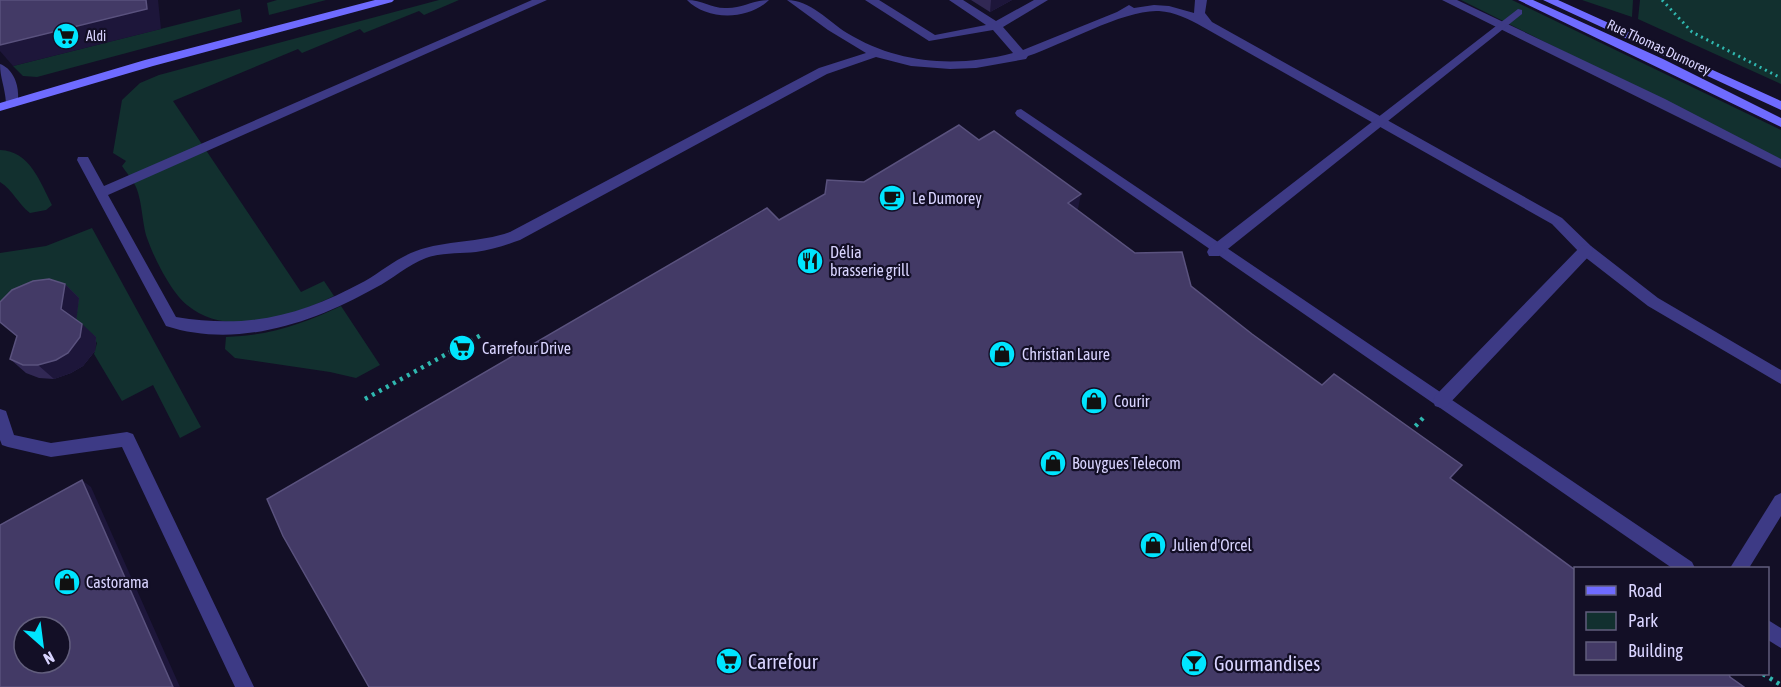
<svg xmlns="http://www.w3.org/2000/svg" width="1781" height="687" viewBox="0 0 1781 687" font-family="'Asap Condensed',sans-serif">
  <style>
    .green { fill: #12302f }
    .lines { fill: none; stroke-linecap: round; stroke-linejoin: round }
    .path-far1 { stroke: #2fb8b0; stroke-width: 3; stroke-dasharray: 2 4; stroke-linecap: butt }
    .path { stroke: #2fb8b0; stroke-width: 4.5; stroke-dasharray: 3 5; stroke-linecap: butt }
    .service { fill: #3d3a85; fill-rule: evenodd }
    .pedestrian { fill: #3d3a85; fill-rule: evenodd }
    .secondary { fill: #6f6bff; fill-rule: evenodd }
    .wall { fill: #312854 }
    .shaded-wall { fill: #1d163a }
    .building { fill: #433a66; stroke: #5a527e; stroke-width: 1.5; fill-rule: evenodd }
    .labels { text-anchor: middle; dominant-baseline: central; stroke-width: 4.5; stroke-linejoin: round; paint-order: stroke }
    .far-poi-label { font-size: 14px; fill: #d9d4ff; stroke: #130f26; text-anchor: start }
    .far-street-label { font-size: 14px; fill: #d9d4ff; stroke: #130f26 }
    .poi-label { font-size: 16px; fill: #d9d4ff; stroke: #130f26; text-anchor: start }
    .near-poi-label { font-size: 20px; fill: #d9d4ff; stroke: #130f26; text-anchor: start }
  </style>
  <rect width="100%" height="100%" fill="#130f26"/>
  <!-- green -->
  <path class="green" d="M277,0h49l-57,15 -2,-12z
    M439,0h20l-35,15 -5,-4 -55,22 -4,-4 -58,24 -4,-4 -125,52 128,191 23,-11 10,15c-41,20 -107,43 -147,9 -16,-13 -33,-47 -40,-67 -5,-15 -5,-40 -12,-53 -3,-6 -9,-13 -13,-19l4,-5 -13,-8 9,-53 18,-17 19,-8z
    M1461,0h51l269,130v30z
    M1582,0h51l-1,17z
    M1640,0h141v84l-143,-65z
    M240,9l2,13 -205,55 -14,-1 -10,-10z
    M0,150c30,1 40,32 52,55l-6,5 -16,3c-12,-9 -17,-23 -30,-31z
    M92,228l109,199 -21,11 -27,-53 -31,16 -28,-47 3,-11 -8,-11 -72,-17 -17,8v-70l46,-7z
    M341,306l39,59 -24,13 -26,-6 -95,-14 -10,-9 1,-12c42,-1 77,-13 115,-31z"/>
  <g class="lines">
    <!-- path-far1 -->
    <path class="path-far1" d="M1662,0l30,32 89,46"/>
    <!-- path -->
    <path class="path" d="M365,399l118,-65
      M1410,432l13,-14
      M1763,674l18,11"/>
    <!-- service -->
    <path class="service" d="M532,0h15l-439,195 68,122c73,12 124,-1 189,-36 17,-10 32,-23 51,-30 30,-11 63,-8 94,-19l309,-164 47,-15 -38,-23 -41,-30c23,0 41,21 60,33 51,31 109,35 166,20l-20,-23 -64,11 -64,-41h14l56,35 51,-10 -37,-25h14l33,21 38,-21h14l-45,27 20,23 94,-38 12,-7 5,3 20,-3 15,1 25,7 1,-13h12l-2,13 7,9 350,196 29,28 67,52 123,72v14l-133,-78 -67,-52 -29,-30 -349,-197c-14,-8 -28,-15 -44,-16 -34,-2 -95,33 -131,45l-2,3 -50,9 -26,1 -39,-3 -35,-9 -49,17 -307,166c-14,5 -29,10 -44,12 -16,2 -34,0 -50,6 -19,7 -33,21 -51,30 -62,35 -138,61 -209,38l-89,-166 1,-3h10l16,29z
      M687,0c15,0 24,8 38,8 16,1 28,-8 44,-8 -20,20 -62,21 -82,0z
      M1442,0h15l208,99 116,60v9z
      M0,64c15,5 22,28 16,42l-4,1 -6,-4c-1,-16 -6,-25 -6,-39z
      M1021,109l671,453 3,6h-23l-655,-452 -2,-3 2,-3z
      M0,409l6,2 8,24 37,8 76,-11 6,2 121,253h-19l-113,-240 -71,10 -43,-10 -6,-2 -2,-5z
      M1768,620l13,8v20l-13,-8z"/>
    <!-- pedestrian -->
    <path class="pedestrian" d="M1518,9l4,1v4l-303,242h-10l-2,-4 2,-4z
      M1586,245l5,1 2,4 -2,4 -144,152 -6,2 -6,-2 -2,-5 2,-5 146,-150z
      M1781,493v23l-32,52h-19l45,-72z"/>
    <!-- secondary -->
    <path class="secondary" d="M375,0h19l-2,2 -239,64 -153,45v-8l145,-43z
      M1518,0h15l130,59 118,59v9z
      M1543,0h15l223,101v9z"/>
  </g>
  <!-- wall -->
  <path class="wall" d="M971,0h41l-22,12z
    M65,284l14,14 -3,22 20,17 -1,14 -12,15 -12,7 -17,6 -15,-1 -13,-5 -16,-14 7,-23 -17,-14z"/>
  <!-- shaded-wall -->
  <path class="shaded-wall" d="M146,0h12l3,29 -148,37 -13,-15v-6z
    M991,0h21l-22,12z
    M1081,194l-4,20 -9,-11z
    M65,284l14,14 -3,25 -15,-14z
    M82,324l14,13 -1,14 -12,15 -12,7 -17,6 -16,-14z
    M82,480l9,7 89,200h-7z"/>
  <!-- building -->
  <path class="building" d="M0,0h146l1,9 -147,36z
    M959,125l20,15 15,-9 87,63 -13,9 67,50 47,-1 9,34 61,48 70,51 12,-11 128,91 -12,13 125,92v104h154l1,3 14,10h-1375l-86,-151 -16,-37 500,-291 12,12 46,-26 2,-14 37,2z
    M49,279l16,5 -4,25 21,15 -2,13 -12,16 -12,7 -18,5h-15l-13,-6 7,-23 -17,-14v-20l12,-12 21,-9z
    M82,480l91,207h-173v-162zM24,627h36v36h-36z"/>
  <!-- icons -->
  <defs>
    <symbol id="supermarket-disc" viewBox="-11 -11 22 22"><circle r="9.5" fill="#00e5ff" stroke="#130f26"/><path d="M-6-5.5h2.5l.6 2H6L4.5 2H-2.5L-4.4-4H-6ZM-1.5 3.2a1.3 1.3 0 1 0 .1 0ZM3 3.2a1.3 1.3 0 1 0 .1 0Z" fill="#111"/></symbol>
    <symbol id="cafe-disc" viewBox="-11 -11 22 22"><circle r="9.5" fill="#00e5ff" stroke="#130f26"/><path d="M-5.5-4.5H6V0H3Q3 3.5 0 3.5H-2.5Q-5.5 3.5-5.5 0ZM3-3.2v2h1.7v-2ZM-6 4.5H4V6H-6Z" fill="#111"/></symbol>
    <symbol id="restaurant-disc" viewBox="-11 -11 22 22"><circle r="9.5" fill="#00e5ff" stroke="#130f26"/><path d="M-5-6h1v4h1v-4h1v4h1v-4h1v5L-1.5 .5V6h-2V.5L-5-1ZM5-6V6H3V1.5H1.5Q1.5-4 5-6Z" fill="#111"/></symbol>
    <symbol id="shop-disc" viewBox="-11 -11 22 22"><circle r="9.5" fill="#00e5ff" stroke="#130f26"/><path d="M-5-2.5h2.3a2.7 3.5 0 0 1 5.4 0H5L5.5 6h-11ZM-1.5-2.5h3a1.5 2.3 0 0 0-3 0Z" fill="#111"/></symbol>
    <symbol id="bar-disc" viewBox="-11 -11 22 22"><circle r="9.5" fill="#00e5ff" stroke="#130f26"/><path d="M-6-5H6L.8 .8V4.5H3.5V6h-7V4.5H-.8V.8Z" fill="#111"/></symbol>
  </defs>
  <g fill-rule="evenodd">
    <use href="#supermarket-disc" x="51" y="21" width="30" height="30"/>
    <use href="#cafe-disc" x="877" y="183" width="30" height="30"/>
    <use href="#restaurant-disc" x="795" y="246" width="30" height="30"/>
    <use href="#supermarket-disc" x="447" y="333" width="30" height="30"/>
    <use href="#shop-disc" x="987" y="339" width="30" height="30"/>
    <use href="#shop-disc" x="1079" y="386" width="30" height="30"/>
    <use href="#shop-disc" x="1038" y="448" width="30" height="30"/>
    <use href="#shop-disc" x="1138" y="530" width="30" height="30"/>
    <use href="#shop-disc" x="52" y="567" width="30" height="30"/>
    <use href="#supermarket-disc" x="714" y="646" width="30" height="30"/>
    <use href="#bar-disc" x="1179" y="648" width="30" height="30"/>
  </g>
  <g class="labels">
    <!-- far-poi labels -->
    <g class="far-poi-label">
      <text x="86" y="36">Aldi</text>
    </g>
    <!-- far-street labels -->
    <g class="far-street-label">
      <text transform="translate(1659 47) rotate(25)">Rue Thomas Dumorey</text>
    </g>
    <!-- poi labels -->
    <g class="poi-label">
      <text x="912" y="198">Le Dumorey</text>
      <text x="830" y="252">Délia<tspan x="830" dy="18">brasserie grill</tspan></text>
      <text x="482" y="348">Carrefour Drive</text>
      <text x="1022" y="354">Christian Laure</text>
      <text x="1114" y="401">Courir</text>
      <text x="1072" y="463">Bouygues Telecom</text>
      <text x="1172" y="545">Julien d'Orcel</text>
      <text x="86" y="582">Castorama</text>
    </g>
    <!-- near-poi labels -->
    <g class="near-poi-label">
      <text x="748" y="661">Carrefour</text>
      <text x="1214" y="663">Gourmandises</text>
    </g>
  </g>
  <!-- legend -->
  <rect x="1574" y="567" width="195" height="108" fill="#130f26" stroke="#625e7d" stroke-width="1.5"/>
  <rect x="1586" y="586" width="30" height="9" fill="#6f6bff" stroke="#625e7d" stroke-width="1.5"/>
  <text x="1628" y="597" font-size="18" fill="#d9d4ff">Road</text>
  <rect x="1586" y="612" width="30" height="18" fill="#12302f" stroke="#625e7d" stroke-width="1.5"/>
  <text x="1628" y="627" font-size="18" fill="#d9d4ff">Park</text>
  <rect x="1586" y="642" width="30" height="18" fill="#433a66" stroke="#625e7d" stroke-width="1.5"/>
  <text x="1628" y="657" font-size="18" fill="#d9d4ff">Building</text>
  <!-- north arrow -->
  <g transform="translate(42 645) rotate(152)"><circle r="28" fill="#130f26" stroke="#625e7d" stroke-width="1.5"/>
  <path d="M0-4.5L10 22L0 15L-10 22Z" fill="#00e5ff"/>
  <text y="-9" font-size="16" font-weight="bold" text-anchor="middle" fill="#d9d4ff">N</text>
  </g>
</svg>
